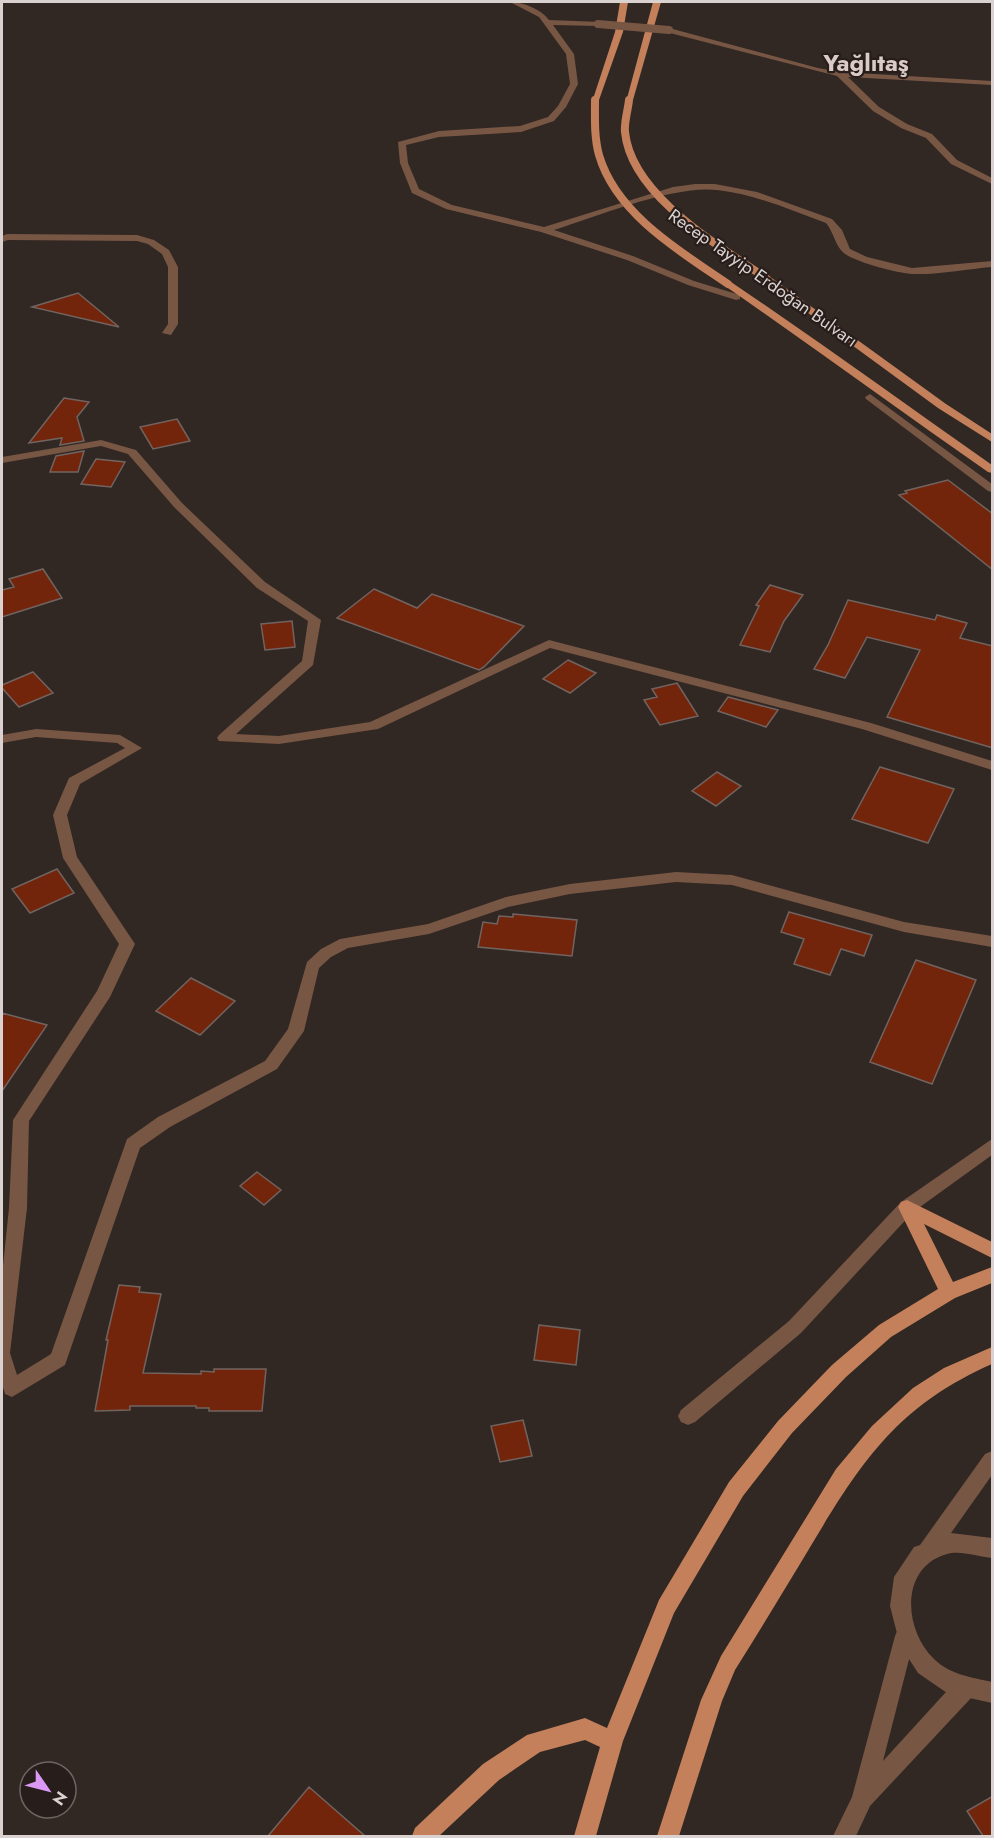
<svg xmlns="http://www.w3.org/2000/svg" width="994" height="1838" viewBox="0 0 994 1838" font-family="Jost,sans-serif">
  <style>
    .building { fill: #72250b; stroke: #716460; stroke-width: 1.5 }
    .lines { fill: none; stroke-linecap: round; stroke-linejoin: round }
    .minor { fill: #775644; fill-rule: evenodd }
    .tertiary { fill: #775644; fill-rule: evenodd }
    .primary { fill: #c3805b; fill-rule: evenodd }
    .minor-bridge { stroke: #775644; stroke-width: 8 }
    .primary-bridge { stroke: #c3805b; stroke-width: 8 }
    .labels { text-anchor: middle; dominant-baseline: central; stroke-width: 4.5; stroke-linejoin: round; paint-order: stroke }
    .far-street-label { font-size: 18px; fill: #d9d2d0; stroke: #271d1a }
    .far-district-label { font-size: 24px; font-weight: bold; fill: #dacbc6; stroke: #271d1a }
  </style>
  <rect width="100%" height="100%" fill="#312723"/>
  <!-- building -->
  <path class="building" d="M78,293l41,34 -87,-20z
    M64,398l25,4 -12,15 7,24 -24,4 2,-7 -33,5z
    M177,419l13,22 -37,8 -13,-22z
    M84,451l-6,21h-28l6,-16z
    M96,459l29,3 -14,25 -30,-3z
    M948,480l45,34v56l-94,-75 8,-2 -2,-2z
    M43,569l19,29 -60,19v-27l12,-3 -5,-8z
    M770,585l33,10 -19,26 -14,31 -30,-7 19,-39 -3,-1z
    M374,589l43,19 15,-14 92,32 -40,41 -5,3 -142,-52z
    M848,600l87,20 2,-5 30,8 -7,15 33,8v102l-106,-31 33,-67 -53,-13 -22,41 -31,-9 14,-24z
    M292,621l3,26 -30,3 -4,-26z
    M568,660l28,13 -26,20 -27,-14z
    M33,672l20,21 -34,14 -17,-19v-3z
    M677,683l21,33 -38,9 -16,-25 13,-3 -5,-8z
    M728,697l50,13 -12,17 -48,-16z
    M880,767l74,22 -26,54 -76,-24z
    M717,772l24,14 -25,20 -24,-15z
    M57,869l17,24 -44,20 -18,-24z
    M789,912l83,23 -8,21 -23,-7 -11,26 -36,-11 10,-25 -23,-7z
    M513,914l64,6 -5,36 -94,-9 5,-25 14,2 2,-8 14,1z
    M916,960l60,20 -44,104 -62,-22z
    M191,978l44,23 -35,34 -44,-24z
    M2,1013l45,12 -45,66z
    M257,1172l24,18 -17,15 -24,-19z
    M119,1285l21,2 -1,5 22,2 -18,79 58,1v-3l13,1v-3h52l-4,42h-53v-3h-13v-2h-66v4l-35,1 13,-71h-2z
    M539,1325l41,5 -4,35 -42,-5z
    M523,1420l9,36 -32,6 -9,-36z
    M309,1787l56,49h-97z
    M993,1796v40h-10l-16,-25z"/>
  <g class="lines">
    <!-- minor -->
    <path class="minor" d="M510,2c13,0 31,7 39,18l52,2v4h-3l-45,-1 21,29 4,30 -12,23 -12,14 -33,11 -82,5 -33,8 2,18 11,26 33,16 92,22 129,-40 22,-3h20l42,8 75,27 10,11 8,19 17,8 45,11 80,-7v6c-25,2 -54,8 -79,7 -17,-1 -54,-11 -68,-20 -10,-7 -11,-22 -19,-31 -36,-13 -71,-29 -109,-33 -44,-5 -119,26 -163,40l79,26 61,25 46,14v4l-4,1 -48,-15 -61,-25 -86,-28 -95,-23 -34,-16 -12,-30 -2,-21 41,-11 81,-5 28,-9 10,-11 12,-22 -4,-30 -27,-37z
      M669,28l149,40 22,4 152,9v4l-144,-8 31,30 28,17 25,10 25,26 35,18v6l-41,-20 -25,-26 -25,-10 -28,-17 -36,-35 -171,-44 -1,-2z
      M7,234l130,1 17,5 15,10 9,17v57l-7,11 -9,-2 6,-9v-57l-6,-13 -14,-10 -11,-3 -129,-1 -6,2v-6z
      M870,394l122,90v8l-4,-1 -122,-92 -1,-2z
      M36,729l84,6 22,13 -62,36 -13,31 10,42 58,87 -25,53 -81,124 -2,87 -17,145 7,22 34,-21 76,-215 31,-22 107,-56 23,-32 19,-67 14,-13 19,-10 88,-15 78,-27 64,-13 106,-12 56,3 172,47 88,14v11l-88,-15 -172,-47 -56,-3 -106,12 -62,13 -79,27 -81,14 -17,9 -12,11 -15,63 -27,38 -107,58 -30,21 -75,217 -53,32 -7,-3 -3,-10v-109l7,-67 4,-88 84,-129 22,-47 -56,-86 -10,-43 16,-37 56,-30 -8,-5 -81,-6 -34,6v-8z
      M907,1200l6,2 3,5 -3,5 -112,121 -106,89 -7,3 -7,-3 -3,-6 3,-6 108,-89 112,-119z
      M905,1626l7,3 3,7 -32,125 73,-80 8,-3 8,3 3,8 -3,8 -102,109 -14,30h-23l19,-39 43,-161 3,-7z"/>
    <!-- tertiary -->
    <path class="tertiary" d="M101,440l35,10 46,53 83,79 56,38 -8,45 -77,69 43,2 91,-14 179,-82 322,83 121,38v9l-130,-41 -312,-81 -172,81 -99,15 -60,-3 -2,-3 2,-3 83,-74 6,-40 -51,-33 -83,-81 -46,-53 -27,-8 -99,17v-6z
      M992,1139v16l-79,57 -6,2 -6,-2 -3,-5 3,-5z
      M992,1451v24l-41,58 41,5v20c-13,-1 -32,-8 -45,-4 -47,13 -44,75 -13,105 17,16 37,18 58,23v21l-45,-10 -29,-20 -18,-28 -10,-39 4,-29 20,-30 6,-2 65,-91z"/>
    <!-- primary -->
    <path class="primary" d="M620,2h8l-5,30 -24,68 -7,2 23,-70z
      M653,2h8l-28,98 -7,2z
      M763,276h6l177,128 46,30v8l-54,-34 -175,-128z
      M725,282h6c89,60 174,122 261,183v8l-4,-1c-88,-61 -175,-125 -263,-186z
      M907,1200l85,42v16l-68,-34 29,58 39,-15v16l-37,15 -64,39 -45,40 -54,56 -49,63 -69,117 -51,128 -27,95h-22l26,-89 -15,-7 -45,12 -41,28 -60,56h-27l3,-8 68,-64 44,-29 58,-17 22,10 52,-128 70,-118 49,-61 54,-56 47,-40 59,-36 -40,-82 3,-5z
      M992,1347v17c-95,42 -131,98 -183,185 -24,40 -49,81 -74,121l-13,31 -43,135h-22l44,-136 20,-44 115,-187 36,-43 41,-38 31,-20z"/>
    <!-- minor-bridge -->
    <path class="minor-bridge" d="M598,24l71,6"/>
    <!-- primary-bridge -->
    <path class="primary-bridge" d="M595,100c0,18 -1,37 4,55 17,59 82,97 129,129
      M629,100c-1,10 -5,22 -4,32 6,63 94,114 141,146"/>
  </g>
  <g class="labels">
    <!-- far-street labels -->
    <g class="far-street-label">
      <text transform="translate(763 278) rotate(35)">Recep Tayyip Erdoğan Bulvarı</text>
    </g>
    <!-- far-district labels -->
    <g class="far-district-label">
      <text x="866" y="62">Yağlıtaş</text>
    </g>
  </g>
  <!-- border -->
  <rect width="994" height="1838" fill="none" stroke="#d9d2d0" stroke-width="6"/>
  <!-- north arrow -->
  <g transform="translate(48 1790) rotate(125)"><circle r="28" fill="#271d1a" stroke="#6e6563" stroke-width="1.5"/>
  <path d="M0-4.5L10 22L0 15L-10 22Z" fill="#db99f5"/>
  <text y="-9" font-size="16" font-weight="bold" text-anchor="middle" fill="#d9d2d0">N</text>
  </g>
</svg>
